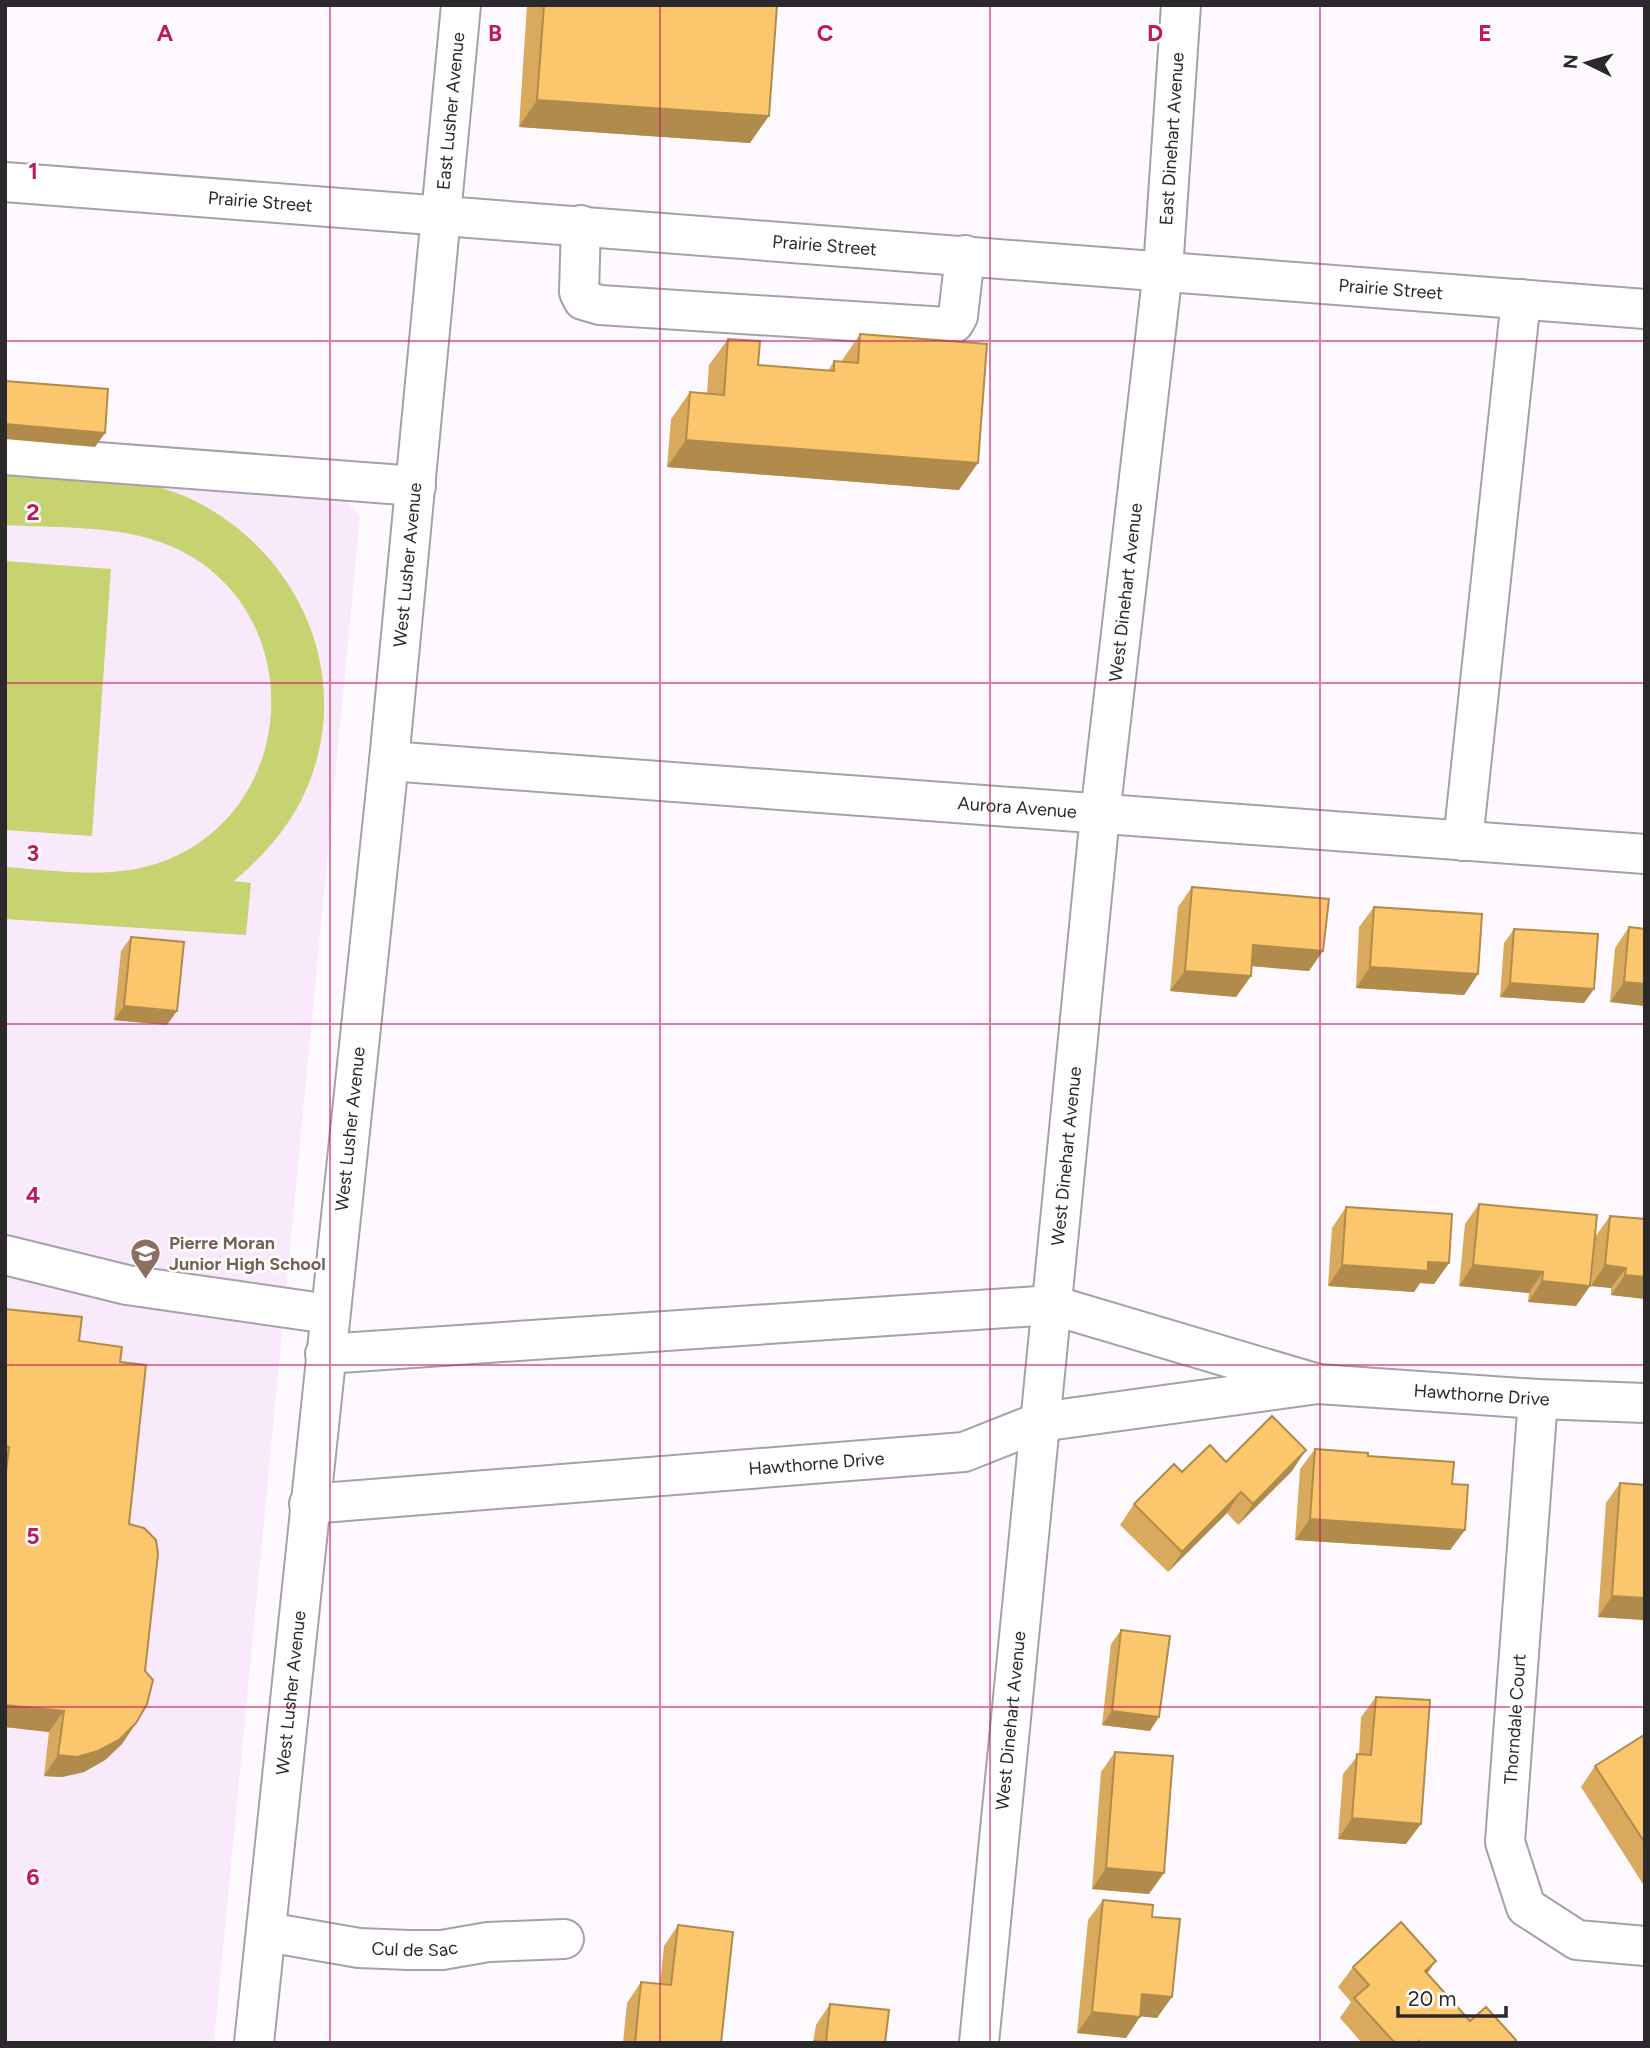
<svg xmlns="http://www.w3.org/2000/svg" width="1650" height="2048" viewBox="0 0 1650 2048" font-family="Figtree,sans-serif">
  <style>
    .built { fill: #f8eafb }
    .green { fill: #c7d371 }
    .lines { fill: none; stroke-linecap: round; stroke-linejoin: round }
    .minor-casing { stroke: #a79fa9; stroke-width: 42 }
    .major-casing { stroke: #a79fa9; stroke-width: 42 }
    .minor { stroke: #fff; stroke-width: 38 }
    .major { stroke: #fff; stroke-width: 38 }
    .wall { fill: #d9aa5d }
    .shaded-wall { fill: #b08b4c }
    .building { fill: #fcc66c; stroke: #b08b4c; stroke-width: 2 }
    .grid { fill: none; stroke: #c2185b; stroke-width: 2; stroke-opacity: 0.55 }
    .labels { text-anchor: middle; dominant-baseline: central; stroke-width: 5; stroke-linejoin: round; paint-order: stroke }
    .street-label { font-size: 18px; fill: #2c292d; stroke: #fff }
    .education-label { font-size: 18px; font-weight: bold; fill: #785e54; stroke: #fff; text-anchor: start }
    .grid-label { font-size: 23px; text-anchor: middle; font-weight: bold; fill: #c2185b; stroke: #fff; stroke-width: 5; stroke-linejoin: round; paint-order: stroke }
  </style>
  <rect width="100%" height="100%" fill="#fdf9fe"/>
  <!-- built -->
  <path class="built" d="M5,474l341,27 14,16 -146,1526h-209z"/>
  <!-- green -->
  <path class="green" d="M5,473c59,4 134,0 188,27 108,53 162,178 113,290 -16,37 -42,65 -72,91l17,2 -5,52 -241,-16v-52c58,4 119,15 173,-12 128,-63 124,-256 -10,-310 -48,-20 -111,-17 -163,-20z
    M5,561l106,8 -19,267 -87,-6z"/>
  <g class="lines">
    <defs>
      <g id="minor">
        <path d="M581,225l-2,67 4,8 17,5 346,22 8,-4 4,-7 7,-61"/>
        <path d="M5,455l411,31"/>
        <path id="s1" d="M389,761l1256,93"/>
        <path d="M1463,841l58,-542"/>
        <path d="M5,1255l122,30 202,29"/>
        <path id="s2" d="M1318,1384l220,15 107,4"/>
        <path d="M1538,1399l-33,443 21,65 51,33 68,6"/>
        <path id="s3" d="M309,1504l655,-52 76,-30 278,-38 -266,-79 -727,49"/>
        <path id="s4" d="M267,1932l92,16 50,2h33l46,-8 76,-3"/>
        <path id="s5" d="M979,2043l121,-1228 63,-545 18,-265"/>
      </g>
      <g id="major">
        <path id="s6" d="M5,182l1640,127"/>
        <path id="s7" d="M254,2043l135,-1282 72,-756"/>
      </g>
    </defs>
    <!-- minor casing -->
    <use href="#minor" class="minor-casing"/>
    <!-- major casing -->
    <use href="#major" class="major-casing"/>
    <!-- minor -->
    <use href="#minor" class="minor"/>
    <!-- major -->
    <use href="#major" class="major"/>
  </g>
  <!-- wall -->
  <path class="wall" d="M527,5h250l-27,138 -231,-16z
    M860,334l99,156 -292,-23 4,-48 19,-27 17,1 2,-28 19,-26 30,26 70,6 6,-10 7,1z
    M1192,887l117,84 -58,-5v10l-15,21 -66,-6 8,-84z
    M1374,907l104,67 -14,21 -108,-7 3,-61z
    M1629,927l16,2v77l-35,-4 5,-54z
    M1514,929l70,74 -84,-6 4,-54z
    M131,937l36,88 -53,-5 7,-69z
    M1479,1204l111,82 -14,20 -48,-4 1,-9 -70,-7 6,-62z
    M1346,1207l103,56 -15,21 -14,-1 -6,9 -86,-6 4,-58z
    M1610,1216l35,3v80l-34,-4v-7l-20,-2 4,-49z
    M5,1309l74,32 41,21 9,162 7,199 -14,21 -17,16 -21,12 -22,5 -18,-1 5,-44 -44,-5z
    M1315,1449l53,7 84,28 13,46 -15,20 -155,-10 5,-71z
    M1226,1462l66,9 -54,54 -11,-12 -59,59 -48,-47 14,-21 48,-32z
    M1620,1483l25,137 -47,-3 8,-114z
    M1121,1630l29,101 -48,-6 9,-81z
    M1376,1697l30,147 -68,-5 5,-65 16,-20 2,-37z
    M1645,1736v147l-2,1 -62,-97 14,-21z
    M1115,1752l34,142 -57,-5 9,-117z
    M1103,1900l49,17 5,101 -17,-2 -14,22 -49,-5 11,-113z
    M678,1925l43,118h-98l4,-40 14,-21 19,2 4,-38z
    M1353,1967l74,7 43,47 46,19 -1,3h-153l-22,-25 11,-16 -13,-15z
    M830,2004l55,39h-72l3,-18z"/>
  <!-- shaded-wall -->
  <path class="shaded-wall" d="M537,100l232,16 -19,27 -231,-16z
    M5,424l100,9 -10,14 -90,-8z
    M686,440l292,23 -19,27 -292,-23z
    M1253,945l70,6 -14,20 -70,-6z
    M1370,967l108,7 -14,21 -108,-7z
    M1185,971l66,5 -15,21 -66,-6z
    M1624,982l21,2v22l-35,-4z
    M1510,983l84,6 -10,14 -84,-6z
    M124,1006l53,5 -10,14 -53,-5z
    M1428,1262l21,1 -15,21 -14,-1 -6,9 -86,-6 14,-21z
    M1473,1265l70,7 -14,21 -70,-7z
    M1605,1265l21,3 -15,20 -20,-2z
    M1625,1275l20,2v22l-34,-4z
    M1542,1281l48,5 -14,20 -48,-4z
    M1306,1450l-14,21 -54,54 15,-21z
    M1241,1492l-14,21 -59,59 14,-20z
    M1310,1519l155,11 -15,20 -155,-10z
    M1612,1596l33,2v22l-47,-3z
    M5,1705l59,6 -15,21 -44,-5z
    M1112,1711l47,6 -9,14 -48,-6z
    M136,1723l-14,21 -17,16 -21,12 -22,5 -18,-1 14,-21z
    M1352,1818l69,6 -15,20 -68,-5z
    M1106,1868l58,5 -15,21 -57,-5z
    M1436,1961l-15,21 4,-11z
    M1142,1994l30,3 -15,21 -29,-3z
    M1092,2012l48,5 -14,21 -49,-5z"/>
  <!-- building -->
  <path class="building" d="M544,5h233l-8,111 -232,-16z
    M860,334l127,10 -9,119 -292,-23 4,-48 34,3 4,-56 32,2 -2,24 76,6v-10l24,2z
    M5,381l103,8 -3,44 -100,-9z
    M1192,887l137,12 -6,52 -70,-6 -2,31 -66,-5z
    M1374,907l108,7 -4,60 -108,-7z
    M1629,927l16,2v55l-21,-2z
    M1514,929l84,5 -4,55 -84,-6z
    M131,937l53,5 -7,69 -53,-5z
    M1479,1204l118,11 -7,71 -48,-5 1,-9 -70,-7z
    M1346,1207l106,7 -3,49 -21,-1v9l-86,-6z
    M1610,1216l35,3v58l-20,-2 1,-7 -21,-3z
    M5,1309l77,8 -3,24 43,6 -2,15 26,3 -17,159 15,4 12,12 2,14 -13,117 8,9 -6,24 -11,19 -17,17 -21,11 -21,6 -19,-2 6,-44 -59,-6v-225l4,-33 -4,-1z
    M1272,1416l34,34 -53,54 -12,-12 -59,60 -48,-48 40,-40 8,8 28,-27 16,17z
    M1315,1449l53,4v3l86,6 -2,22 16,1 -3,45 -155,-11z
    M1620,1483l25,2v113l-33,-2z
    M1121,1630l49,6 -11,81 -47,-6z
    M1376,1697l54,3 -9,124 -69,-6 5,-64 14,1z
    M1644,1735l1,1v107l-50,-77z
    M1115,1752l58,4 -9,117 -58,-5z
    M1103,1900l50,5 -1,12 28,2 -8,78 -30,-3 -2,23 -48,-5z
    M1401,1922l35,39 -11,10 45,50 16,-14 30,33 -2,3h-94l-1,-2 -1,2h-23l-41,-45 15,-13 -16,-18z
    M678,1925l55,7 -12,111h-86l6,-61 30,3z
    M830,2004l59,6 -4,33h-72l1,-2 12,1z"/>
  <!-- grid -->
  <path class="grid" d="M330,5v2038M660,5v2038M990,5v2038M1320,5v2038M5,341h1640M5,683h1640M5,1024h1640M5,1365h1640M5,1707h1640"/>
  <!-- icons -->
  <defs>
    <symbol id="school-pin" viewBox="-11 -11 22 30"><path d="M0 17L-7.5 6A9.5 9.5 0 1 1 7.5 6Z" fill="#8d6e63" stroke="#fff"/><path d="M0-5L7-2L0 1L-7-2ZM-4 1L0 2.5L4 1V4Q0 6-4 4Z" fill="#fff"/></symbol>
  </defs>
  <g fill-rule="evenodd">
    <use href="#school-pin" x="128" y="1236" width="35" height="47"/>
  </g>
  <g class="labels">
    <!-- street labels -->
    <g class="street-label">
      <text stroke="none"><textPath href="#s7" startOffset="1942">East Lusher Avenue</textPath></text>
      <text stroke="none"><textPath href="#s5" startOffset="1914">East Dinehart Avenue</textPath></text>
      <text stroke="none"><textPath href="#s6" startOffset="256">Prairie Street</textPath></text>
      <text stroke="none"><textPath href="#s6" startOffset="822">Prairie Street</textPath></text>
      <text stroke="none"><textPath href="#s6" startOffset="1390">Prairie Street</textPath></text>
      <text stroke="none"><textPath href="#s7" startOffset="1486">West Lusher Avenue</textPath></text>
      <text stroke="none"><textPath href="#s5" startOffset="1458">West Dinehart Avenue</textPath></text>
      <text stroke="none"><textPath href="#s1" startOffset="630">Aurora Avenue</textPath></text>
      <text stroke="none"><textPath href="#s7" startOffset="919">West Lusher Avenue</textPath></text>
      <text stroke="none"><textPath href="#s5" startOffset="891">West Dinehart Avenue</textPath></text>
      <text stroke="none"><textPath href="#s2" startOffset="164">Hawthorne Drive</textPath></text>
      <text stroke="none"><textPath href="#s3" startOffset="509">Hawthorne Drive</textPath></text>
      <text stroke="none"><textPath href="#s7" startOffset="352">West Lusher Avenue</textPath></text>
      <text transform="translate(1515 1719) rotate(-86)">Thorndale Court</text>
      <text stroke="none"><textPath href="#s5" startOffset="324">West Dinehart Avenue</textPath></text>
      <text stroke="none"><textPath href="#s4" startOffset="149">Cul de Sac</textPath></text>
    </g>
    <!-- education labels -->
    <g class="education-label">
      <text x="169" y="1243">Pierre Moran<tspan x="169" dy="21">Junior High School</tspan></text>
    </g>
  </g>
  <g class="grid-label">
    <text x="165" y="41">A</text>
    <text x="495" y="41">B</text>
    <text x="825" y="41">C</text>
    <text x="1155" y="41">D</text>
    <text x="1485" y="41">E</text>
    <text x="33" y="179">1</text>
    <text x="33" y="520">2</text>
    <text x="33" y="861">3</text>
    <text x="33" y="1203">4</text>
    <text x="33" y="1544">5</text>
    <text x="33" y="1885">6</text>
  </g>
  <!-- border -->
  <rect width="1650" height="2048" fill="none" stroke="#2c292d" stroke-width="14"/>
  <!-- north arrow -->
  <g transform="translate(1587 63) rotate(275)" stroke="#ffffff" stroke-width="5" paint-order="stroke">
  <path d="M0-5L12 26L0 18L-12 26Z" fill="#2c292d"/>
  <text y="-10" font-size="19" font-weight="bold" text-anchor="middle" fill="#2c292d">N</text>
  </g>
  <!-- scale -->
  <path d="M1398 2006v10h108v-10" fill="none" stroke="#2c292d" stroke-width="3.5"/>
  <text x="1408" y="2006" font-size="21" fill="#2c292d" stroke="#ffffff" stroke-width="5" paint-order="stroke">20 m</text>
</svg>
